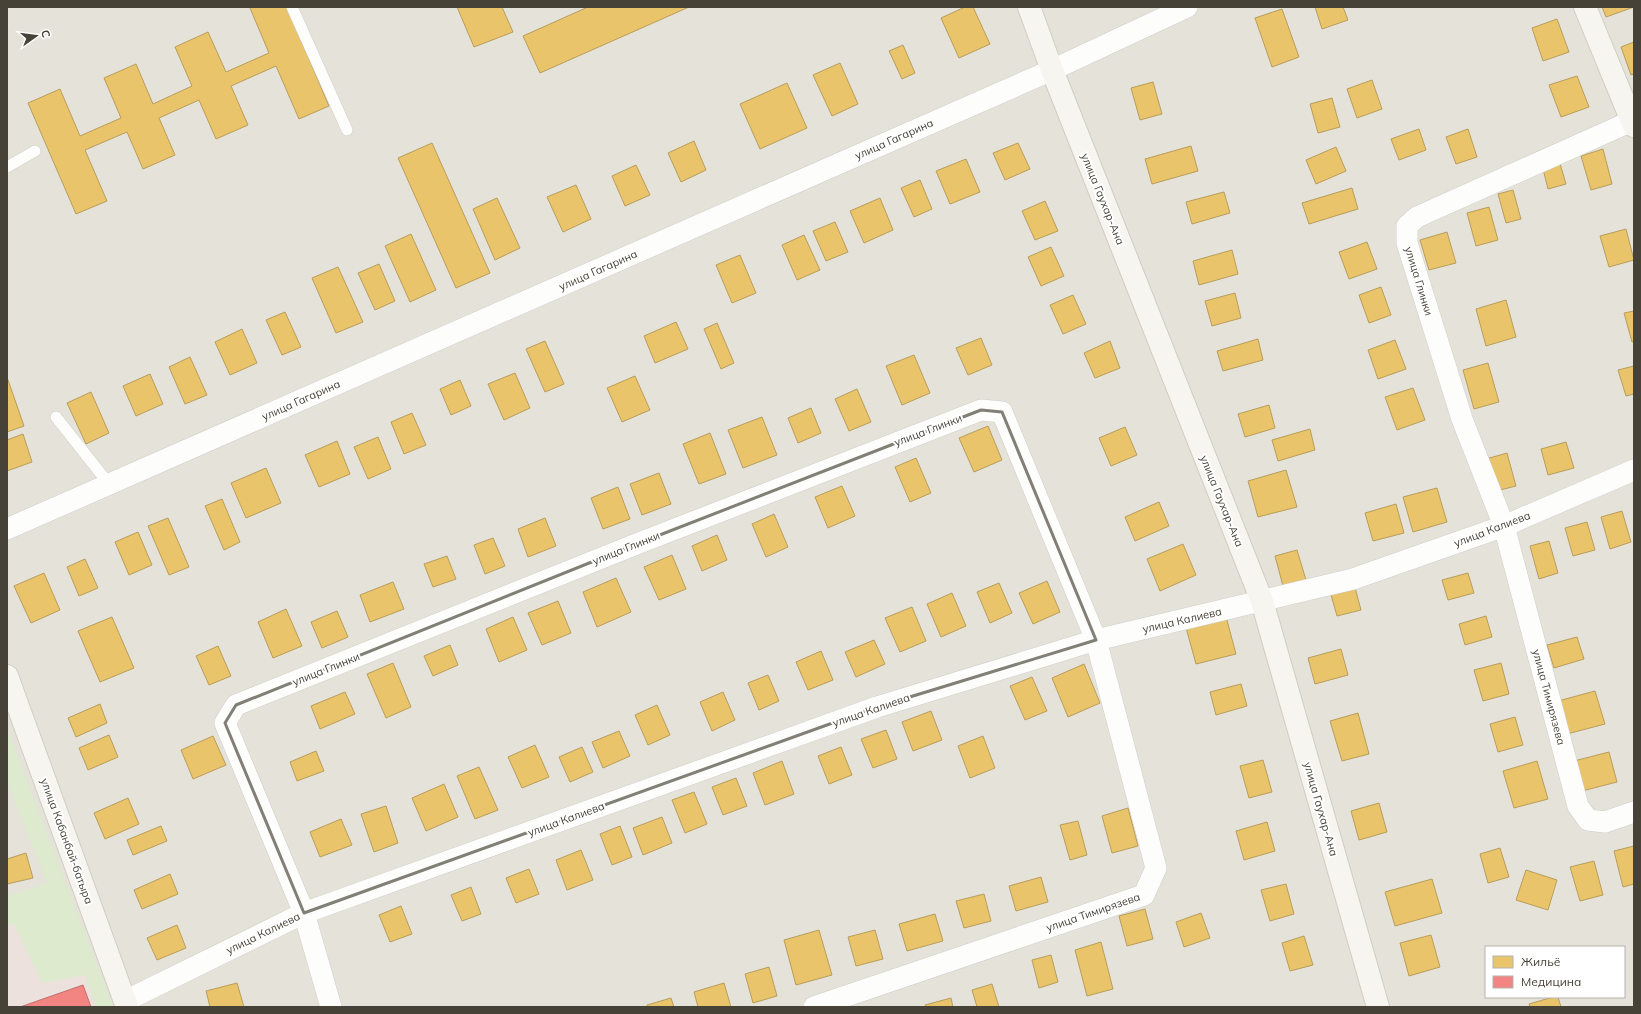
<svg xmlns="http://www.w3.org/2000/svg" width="1641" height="1014" viewBox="0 0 1641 1014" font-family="Mulish,sans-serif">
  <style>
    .residential { fill: #e5e2d9; fill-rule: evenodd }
    .medical { fill: #ece1dd }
    .green { fill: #ddeacd }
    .homes { fill: #e9c46a; stroke: #b89d5b }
    .health { fill: #f28482; stroke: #bf706c }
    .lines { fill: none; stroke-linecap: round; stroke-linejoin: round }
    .lane-casing { stroke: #cfcec9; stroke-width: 12 }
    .street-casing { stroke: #cfcec9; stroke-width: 22 }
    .secondary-casing { stroke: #d0cdc3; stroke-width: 24 }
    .lane { stroke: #fdfdfc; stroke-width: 11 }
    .street { stroke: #fdfdfc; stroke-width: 21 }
    .secondary { stroke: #f7f5ef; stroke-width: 22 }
    .marked { fill: none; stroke: #827f76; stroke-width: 3; stroke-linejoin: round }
    .labels { text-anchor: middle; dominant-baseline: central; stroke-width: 4; stroke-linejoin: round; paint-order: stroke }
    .street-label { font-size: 11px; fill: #474237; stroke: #fff }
  </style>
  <rect width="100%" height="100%" fill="#f1f0ec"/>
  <!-- residential -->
  <path class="residential" d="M7,7h1627v1000h-1627zM1486,947h138v50h-138z"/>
  <!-- medical -->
  <path class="medical" d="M14,924l28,59 43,-8 11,32h-89v-81z"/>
  <!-- green -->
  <path class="green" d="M7,729l106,278h-17l-11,-32 -43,8 -28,-59 -7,2v-30l40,-13 -40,-102z"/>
  <!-- homes -->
  <path class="homes" d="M252,7h35l42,99 -30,13 -23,-53 -45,20 17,39 -32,14 -17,-39 -40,18 16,37 -32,14 -16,-37 -42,18 22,51 -31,13 -48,-111 32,-14 20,47 41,-18 -17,-40 32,-14 17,40 39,-18 -17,-39 33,-15 18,40 43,-19 -19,-45z
    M457,7h45l11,25 -39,15z
    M588,7h101l-149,66 -17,-37z
    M965,7h8l17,37 -31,14 -18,-40z
    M1315,7h28l5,13 -26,9z
    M1602,7h32l-28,10z
    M1282,9l17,48 -27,10 -17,-49z
    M1557,19l12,33 -26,9 -11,-33z
    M1634,42v32l-3,1 -10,-28z
    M903,45l12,28 -13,6 -13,-28z
    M840,63l18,41 -26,12 -19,-41z
    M1577,76l12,31 -28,10 -12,-32z
    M1372,80l10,29 -25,9 -10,-29z
    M1153,82l9,32 -22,6 -9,-32z
    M787,83l20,45 -47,21 -20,-45z
    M1332,98l8,29 -22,6 -8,-29z
    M1419,129l7,21 -27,10 -8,-21z
    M1468,129l9,28 -21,7 -10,-27z
    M694,141l12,29 -25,12 -13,-29z
    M432,143l58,130 -34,15 -58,-130z
    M1018,143l12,26 -25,11 -12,-27z
    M1191,146l7,25 -46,13 -7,-25z
    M1336,147l10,24 -30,13 -10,-24z
    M1603,149l9,35 -21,6 -10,-34z
    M966,159l14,33 -30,12 -14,-33z
    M1559,160l7,24 -18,5 -6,-24z
    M636,165l14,30 -25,11 -13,-30z
    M920,180l12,29 -18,8 -13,-29z
    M576,185l15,34 -28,13 -16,-35z
    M1352,188l6,21 -49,15 -7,-21z
    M1513,190l8,29 -15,4 -8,-29z
    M1224,192l6,21 -38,11 -6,-22z
    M497,198l23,50 -25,12 -22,-51z
    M880,198l13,32 -29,13 -14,-32z
    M1045,201l13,30 -23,9 -13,-29z
    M1489,207l9,33 -22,6 -9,-33z
    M835,222l13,30 -22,9 -13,-30z
    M1626,229l8,31 -25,7 -9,-31z
    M1447,232l9,31 -27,7 -9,-30z
    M411,234l25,56 -26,12 -25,-56z
    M804,235l16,35 -23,10 -15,-35z
    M1367,242l10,27 -28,10 -10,-27z
    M1051,247l13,29 -23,10 -13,-29z
    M1232,250l6,24 -39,11 -6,-24z
    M740,255l16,38 -24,10 -16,-38z
    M379,264l16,37 -20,9 -17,-37z
    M338,267l25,55 -27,11 -24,-55z
    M1381,287l10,28 -22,8 -10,-28z
    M1235,293l6,25 -29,8 -7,-25z
    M1073,295l13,29 -23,10 -13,-29z
    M1506,300l10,37 -30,9 -10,-37z
    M1634,311v30l-2,1 -8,-29z
    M285,312l16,35 -19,8 -16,-35z
    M676,322l12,27 -33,14 -11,-27z
    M717,323l17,40 -13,6 -17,-40z
    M242,329l15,34 -27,12 -15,-33z
    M981,338l11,27 -24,10 -12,-27z
    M1258,339l5,21 -40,11 -6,-20z
    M1395,340l11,29 -28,10 -10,-29z
    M545,341l19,43 -19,8 -19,-43z
    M1110,341l10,27 -25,10 -11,-25z
    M914,355l16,38 -28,12 -16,-39z
    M190,357l17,38 -22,9 -16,-37z
    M1488,363l11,39 -25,7 -11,-39z
    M1634,366v28l-8,2 -8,-26z
    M515,373l15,35 -26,12 -16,-36z
    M150,374l13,30 -27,12 -13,-30z
    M635,376l15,34 -28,12 -15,-34z
    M7,377l17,49 -17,6z
    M460,380l11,26 -20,9 -11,-26z
    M1413,388l12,32 -28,10 -12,-33z
    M857,389l14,33 -22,9 -14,-32z
    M91,392l18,41 -23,11 -19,-41z
    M1269,405l6,23 -30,9 -7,-23z
    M811,408l10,25 -23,10 -10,-25z
    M412,413l14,32 -22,9 -13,-32z
    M762,417l15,38 -34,13 -15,-38z
    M988,426l14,34 -28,12 -15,-34z
    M1125,427l12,28 -26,11 -12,-28z
    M1310,429l5,21 -37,11 -6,-21z
    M710,433l16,41 -27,10 -16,-40z
    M23,434l9,28 -25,9v-31z
    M378,437l13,32 -23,10 -14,-32z
    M337,441l13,33 -31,13 -14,-32z
    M1566,442l8,26 -26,7 -7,-26z
    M1507,453l9,33 -20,5 -10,-32z
    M916,458l15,35 -21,9 -15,-35z
    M266,468l15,35 -35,15 -15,-35z
    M1286,470l11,37 -39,10 -10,-36z
    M659,473l12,31 -29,11 -12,-31z
    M842,486l13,30 -27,12 -13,-31z
    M618,487l12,32 -27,10 -12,-31z
    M1437,488l10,34 -34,10 -10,-35z
    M222,499l18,43 -16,8 -19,-44z
    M1159,502l10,24 -34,15 -10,-24z
    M1396,504l8,29 -31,8 -8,-28z
    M1622,511l9,31 -21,7 -9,-32z
    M774,514l14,33 -22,10 -14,-33z
    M168,518l21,49 -20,8 -21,-49z
    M545,518l11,28 -28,11 -10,-28z
    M1587,522l8,28 -22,6 -8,-28z
    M138,532l14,33 -23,10 -14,-33z
    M717,535l10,25 -25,11 -10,-25z
    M493,538l12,28 -20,8 -11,-29z
    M1549,541l9,32 -19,6 -9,-33z
    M1183,544l13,31 -36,16 -13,-32z
    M1297,550l9,30 -23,6 -8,-30z
    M672,555l14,34 -27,11 -15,-33z
    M447,556l9,23 -23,8 -9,-23z
    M85,559l13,29 -19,8 -12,-29z
    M44,573l16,37 -29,13 -17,-37z
    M1468,573l6,20 -26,7 -6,-20z
    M616,578l15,34 -34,15 -14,-35z
    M1047,581l13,31 -27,12 -14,-31z
    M393,582l11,27 -34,13 -10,-27z
    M999,583l13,30 -22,10 -13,-31z
    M1354,584l7,26 -24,6 -7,-25z
    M952,593l14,33 -25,11 -14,-33z
    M558,601l13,32 -29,12 -14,-32z
    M912,607l14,34 -26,11 -15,-34z
    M286,609l16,37 -29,12 -15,-36z
    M337,611l11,26 -26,11 -11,-26z
    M1225,613l11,41 -40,10 -11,-40z
    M1486,616l6,21 -27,8 -6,-21z
    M112,617l22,51 -34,14 -22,-51z
    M513,617l14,33 -28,12 -13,-33z
    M1577,637l7,22 -30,9 -7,-23z
    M874,640l11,24 -29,13 -11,-25z
    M450,645l8,20 -25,11 -9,-20z
    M218,646l13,30 -22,9 -13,-29z
    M1341,649l7,26 -33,9 -7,-26z
    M821,651l12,29 -25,10 -12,-28z
    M393,663l18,44 -25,11 -19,-44z
    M1501,663l8,31 -26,7 -9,-31z
    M1084,664l16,39 -32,14 -16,-39z
    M768,675l11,26 -20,9 -11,-27z
    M1032,677l15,34 -22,9 -15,-34z
    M1241,684l6,22 -31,9 -6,-23z
    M1595,691l10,33 -38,10 -9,-33z
    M345,692l10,22 -35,15 -9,-23z
    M723,692l12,28 -23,11 -12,-29z
    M100,704l7,19 -31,14 -8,-19z
    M657,705l13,30 -22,10 -13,-30z
    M931,711l11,29 -29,11 -11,-29z
    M1358,713l11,41 -27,7 -12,-40z
    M1515,717l8,28 -25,7 -8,-28z
    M886,730l11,29 -24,9 -12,-29z
    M619,731l11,25 -27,12 -11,-26z
    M109,735l9,22 -30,13 -9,-22z
    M213,736l13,29 -33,14 -12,-29z
    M983,736l12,32 -25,10 -12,-32z
    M535,745l14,32 -27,11 -14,-31z
    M582,747l11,25 -23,10 -11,-25z
    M841,747l11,28 -23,9 -11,-28z
    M316,751l8,20 -27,10 -7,-19z
    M1609,752l8,30 -35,9 -8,-30z
    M1263,760l9,32 -23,6 -9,-32z
    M782,761l12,33 -29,11 -12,-32z
    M1537,761l11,38 -34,9 -11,-37z
    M479,767l19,43 -23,9 -18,-43z
    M736,778l11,28 -24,9 -11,-28z
    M444,784l14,33 -32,14 -14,-33z
    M694,792l13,32 -22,9 -13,-33z
    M128,798l11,26 -34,15 -11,-26z
    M1379,803l8,29 -28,8 -8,-29z
    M386,806l12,37 -24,9 -13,-38z
    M1128,808l10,38 -26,7 -10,-37z
    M662,817l10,26 -29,12 -10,-27z
    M341,819l11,26 -32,12 -10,-25z
    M1078,821l9,34 -17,5 -10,-35z
    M1267,822l8,29 -31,9 -8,-29z
    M161,826l6,15 -34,14 -6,-15z
    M620,826l12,31 -20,8 -12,-31z
    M1634,846v38l-11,3 -9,-36z
    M1500,848l9,29 -21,6 -8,-29z
    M581,850l12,30 -26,10 -11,-30z
    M26,853l7,25 -26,6v-25z
    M1594,861l9,34 -23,6 -10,-34z
    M529,869l10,25 -23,9 -10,-25z
    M1526,870l31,10 -9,30 -32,-10z
    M170,874l8,20 -36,15 -8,-19z
    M1041,877l7,25 -32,9 -7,-25z
    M1432,879l10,34 -47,13 -10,-34z
    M1286,884l8,30 -24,7 -9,-31z
    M471,887l10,27 -19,7 -11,-26z
    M984,894l7,27 -27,7 -8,-27z
    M401,906l11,28 -22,8 -11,-27z
    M1145,909l8,30 -26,7 -8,-30z
    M1201,913l9,25 -26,9 -8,-25z
    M935,914l8,27 -36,10 -8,-27z
    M177,925l9,23 -29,12 -10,-22z
    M819,930l13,45 -36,10 -12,-45z
    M875,930l8,29 -27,7 -8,-29z
    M1431,935l9,32 -31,9 -9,-33z
    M1304,936l9,29 -23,6 -8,-28z
    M1101,942l12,47 -26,7 -12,-46z
    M1051,955l7,27 -19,6 -7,-28z
    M769,967l8,29 -24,7 -8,-29z
    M237,983l7,24h-34l-4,-16z
    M724,983l7,24h-33l-4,-15z
    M992,984l7,23h-22l-5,-17z
    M1553,997h5l3,10h-31l-1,-3z
    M671,998l3,9h-27v-2z
    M951,998l2,9h-27l-1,-2z"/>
  <!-- health -->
  <path class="health" d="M83,985l8,22h-71z"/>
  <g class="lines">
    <defs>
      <path id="lane" d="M292,7l55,123
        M7,167l28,-16
        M56,417l53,67"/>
      <path id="street" d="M1634,120l-217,97 -10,9v17l55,176 42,107 74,280 10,14 17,2 29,-10
        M7,529l1045,-459 135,-63
        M125,1001l179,-88 573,-206 219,-67 257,-61 151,-53 130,-56
        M331,1007l-27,-94 -79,-190 11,-18 398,-160 347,-135 21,2 94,228 60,228 -12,27 -330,112"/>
      <path id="secondary" d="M1029,7l23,63 210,531 116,406
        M1585,7l49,119
        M7,676l120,331"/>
    </defs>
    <!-- lane casing -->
    <use href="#lane" class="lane-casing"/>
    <!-- street casing -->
    <use href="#street" class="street-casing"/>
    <!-- secondary casing -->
    <use href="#secondary" class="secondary-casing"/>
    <!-- lane -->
    <use href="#lane" class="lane"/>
    <!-- street -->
    <use href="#street" class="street"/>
    <!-- secondary -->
    <use href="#secondary" class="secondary"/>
  </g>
  <!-- marked area -->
  <path class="marked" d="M981,410l21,2 94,228 -219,67 -573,206 -79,-190 11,-18 398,-160z"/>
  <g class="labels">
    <!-- street labels -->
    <g class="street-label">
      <text transform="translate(894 139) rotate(-24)">улица Гагарина</text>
      <text transform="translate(1103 199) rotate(68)">улица Гаухар-Ана</text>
      <text transform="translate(598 270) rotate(-24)">улица Гагарина</text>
      <text transform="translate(1419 281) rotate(73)">улица Глинки</text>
      <text transform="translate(301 400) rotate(-24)">улица Гагарина</text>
      <text transform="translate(928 430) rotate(-21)">улица Глинки</text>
      <text transform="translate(1222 501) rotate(68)">улица Гаухар-Ана</text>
      <text transform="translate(1492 529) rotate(-21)">улица Калиева</text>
      <text transform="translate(626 548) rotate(-22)">улица Глинки</text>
      <text transform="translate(1182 620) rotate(-13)">улица Калиева</text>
      <text transform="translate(326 669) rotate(-22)">улица Глинки</text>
      <text transform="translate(1549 697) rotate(75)">улица Тимирязева</text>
      <text transform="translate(871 710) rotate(-19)">улица Калиева</text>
      <text transform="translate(1321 809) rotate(74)">улица Гаухар-Ана</text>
      <text transform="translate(566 819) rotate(-20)">улица Калиева</text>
      <text transform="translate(67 841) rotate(70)">улица Кабанбай-батыра</text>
      <text transform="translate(1093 912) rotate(-19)">улица Тимирязева</text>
      <text transform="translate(263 933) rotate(-26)">улица Калиева</text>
    </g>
  </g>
  <!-- border -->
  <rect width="1641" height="1014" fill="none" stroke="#474237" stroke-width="16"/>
  <!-- legend -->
  <rect x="1485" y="946" width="140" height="52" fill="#ffffff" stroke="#b5b3af"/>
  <rect x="1493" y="956" width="20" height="12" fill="#e9c46a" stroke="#b5b3af"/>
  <text x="1521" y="966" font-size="12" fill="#474237">Жильё</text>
  <rect x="1493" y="976" width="20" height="12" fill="#f28482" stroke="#b5b3af"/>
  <text x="1521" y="986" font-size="12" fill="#474237">Медицина</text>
  <!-- north arrow -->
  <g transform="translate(36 36) rotate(76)" stroke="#ffffff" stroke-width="3" paint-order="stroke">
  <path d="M0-3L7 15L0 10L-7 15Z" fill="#474237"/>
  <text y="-6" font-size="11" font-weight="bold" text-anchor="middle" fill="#474237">С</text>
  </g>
</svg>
